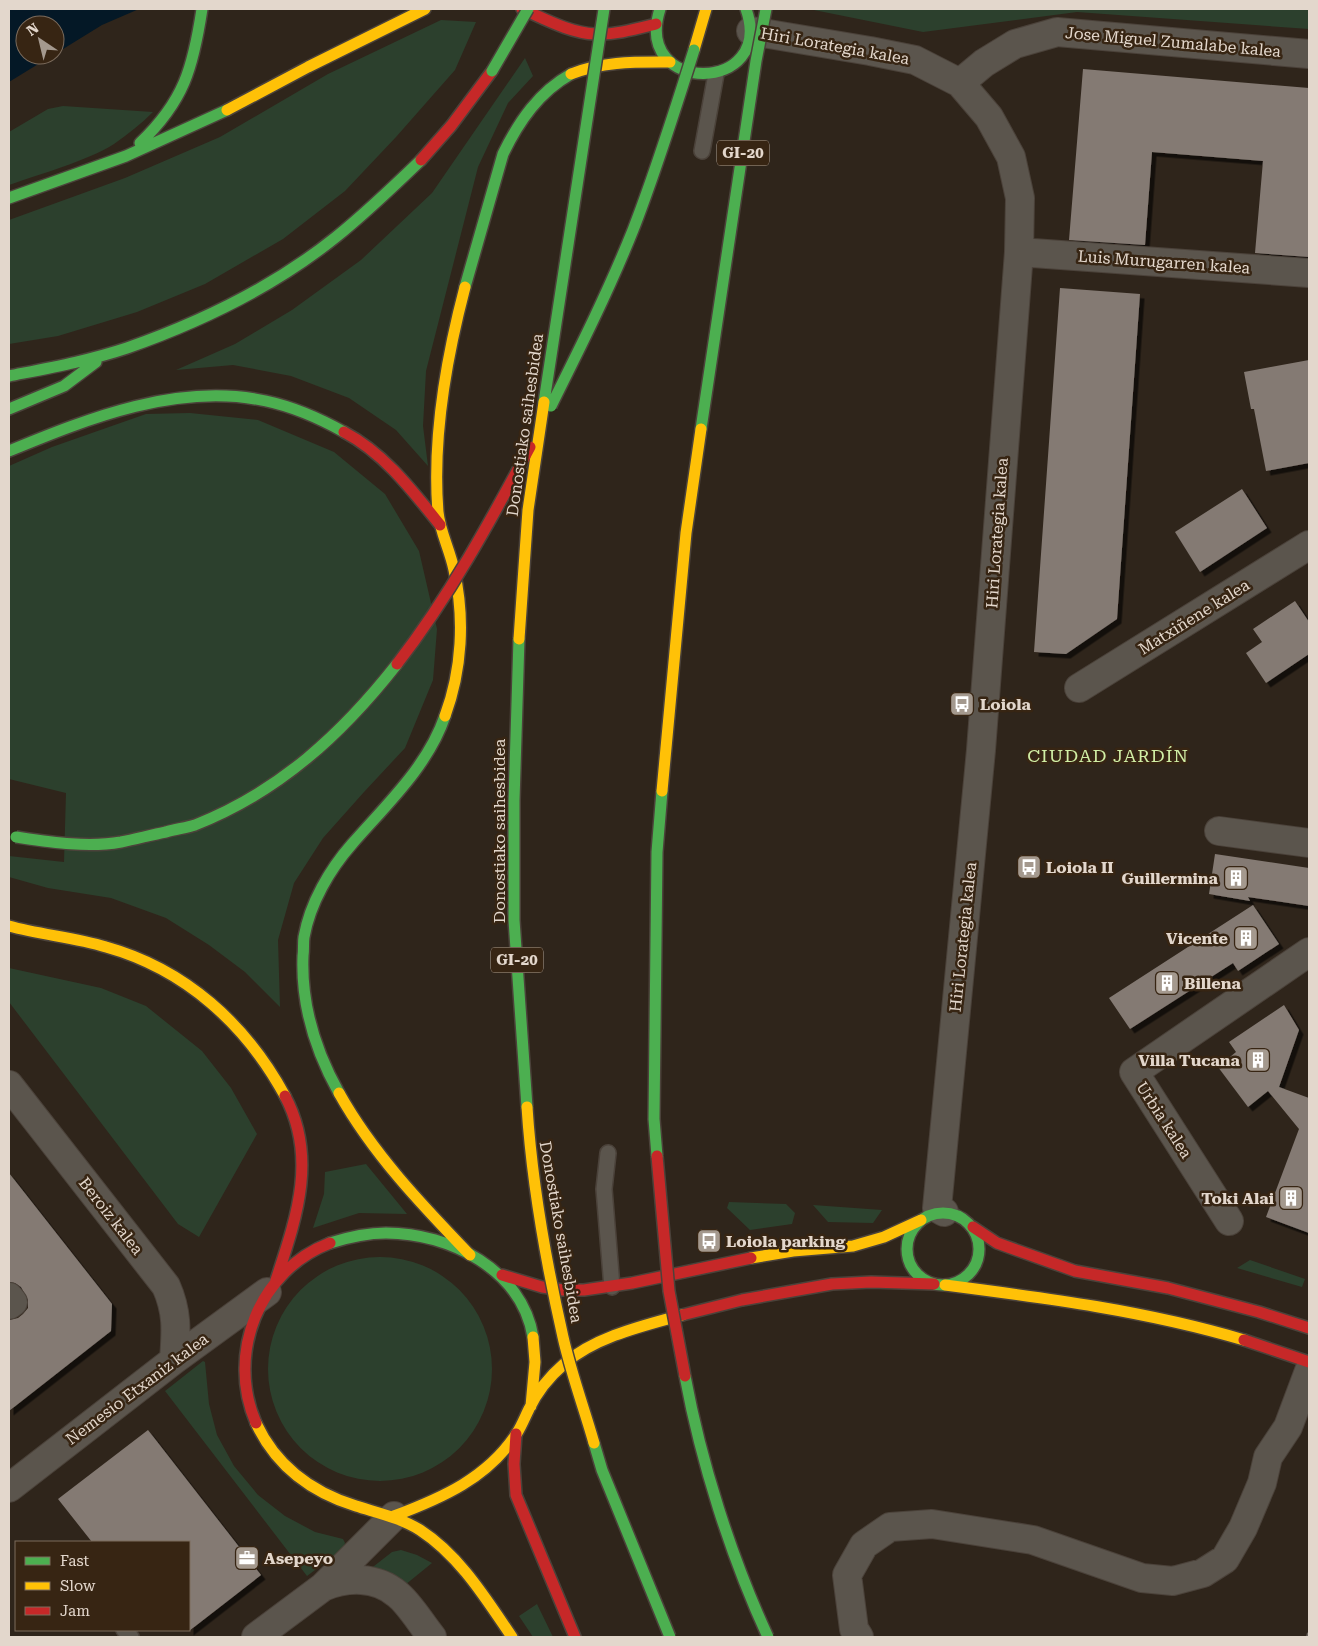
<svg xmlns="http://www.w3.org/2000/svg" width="1318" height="1646" viewBox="0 0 1318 1646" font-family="'Roboto Serif',serif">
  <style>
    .green { fill: #2c402d }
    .water { fill: #041826 }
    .building { fill: #847a73; filter: url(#shadow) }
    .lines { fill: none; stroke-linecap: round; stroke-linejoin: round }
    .lane-casing { stroke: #4b423a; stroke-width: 18 }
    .street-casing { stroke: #4b423a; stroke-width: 30 }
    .fast-casing { stroke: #4b423a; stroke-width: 14 }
    .slow-casing { stroke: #4b423a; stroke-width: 14 }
    .jam-casing { stroke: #4b423a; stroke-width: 14 }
    .lane { stroke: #5b554d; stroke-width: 15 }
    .street { stroke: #5b554d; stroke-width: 28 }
    .fast { stroke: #4caf50; stroke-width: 11 }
    .slow { stroke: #ffc107; stroke-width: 11 }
    .jam { stroke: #c62828; stroke-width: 11 }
    .rail { stroke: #68615a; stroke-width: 4; stroke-dasharray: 6 6; stroke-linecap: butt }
    .fast-bridge-casing { stroke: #4b423a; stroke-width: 14; stroke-linecap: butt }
    .slow-bridge-casing { stroke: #4b423a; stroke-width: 14; stroke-linecap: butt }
    .jam-bridge-casing { stroke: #4b423a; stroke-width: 14; stroke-linecap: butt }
    .fast-bridge { stroke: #4caf50; stroke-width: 11 }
    .slow-bridge { stroke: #ffc107; stroke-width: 11 }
    .jam-bridge { stroke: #c62828; stroke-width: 11 }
    .labels { text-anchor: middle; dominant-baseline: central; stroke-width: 5; stroke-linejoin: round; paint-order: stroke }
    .shield { fill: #372513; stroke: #afa294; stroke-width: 1 }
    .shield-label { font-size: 15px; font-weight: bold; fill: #e3d7cc }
    .street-label { font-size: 16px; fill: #e3d7cc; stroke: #372513 }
    .poi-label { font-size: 16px; font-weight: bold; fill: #e3d7cc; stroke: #372513; text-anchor: start }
    .neighbourhood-label { font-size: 18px; letter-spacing: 1px; fill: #d1efa6; stroke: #372513 }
  </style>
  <defs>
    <filter id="shadow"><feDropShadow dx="4.5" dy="4.5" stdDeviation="0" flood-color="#0009"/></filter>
  </defs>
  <rect width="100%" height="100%" fill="#2f251b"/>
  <!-- green -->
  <path class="green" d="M809,9h500v20l-232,-17 -154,20z
    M441,20l35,2 -21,48 -59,67 -51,54 -62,48 -78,45 -68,28 -79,24 -49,8v-124l116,-42 95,-41 108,-63z
    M525,58l8,18 -25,27 -30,64 -52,204 -3,55 5,40 -32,-36 -47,-32 -58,-22 -58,-11 -57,5 59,-26 57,-34 69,-50 71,-67z
    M63,106l90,6c-12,12 -25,22 -39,32 -27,17 -74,30 -105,41v-53l39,-23z
    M190,413l68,7 76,32 51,42 34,57 18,78 -4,51 -28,68 -41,44 -41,46 -29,45 -16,57 2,67 -35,-35 -36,-27 -43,-27 -55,-20 -63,-10 -39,-11v-21l55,6 2,-69 -57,-14v-313l43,-19 94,-33z
    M9,968l92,20 45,18 56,45 29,37 26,46 -58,103 -21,-13 -169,-222z
    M366,1164l41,50 -48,-1 -46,15 11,-34 1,-22z
    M729,1202l57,2 9,9 -3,11 -42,6 -23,-22z
    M813,1205l69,5 -9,13 -45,-1z
    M268 1369a112 112 0 1 1 224 0a112 112 0 1 1-224 0Z
    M1250,1260l55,19 -3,8 -65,-19z
    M203,1361l2,1 4,42 8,31 17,31 24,29 27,21 30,16 28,7 2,4 -2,6 -36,27 -142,-185z
    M401,1550l16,5 15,8 -27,22 -36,-15 23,-18z
    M537,1604l16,33h-20l-14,-21z"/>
  <!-- water -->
  <path class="water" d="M9,9h130l-37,16 -47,29v-29h-30v30h28l-44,27z"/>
  <!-- building -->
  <path class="building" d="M1083,69l226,19v169l-54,-4 8,-92 -111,-9 -7,93 -76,-5z
    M1060,288l80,6 -23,325 -51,35 -32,-2z
    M1309,360v103l-43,8 -12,-62h-3l-7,-37z
    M1242,489l25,39 -67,44 -25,-40z
    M1295,601l14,21v32l-43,29 -20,-30 16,-11 -9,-13z
    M1215,854l94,14v38l-61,-9 2,4 -41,-7z
    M1253,905l26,39 -41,27 -5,-8 -103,66 -21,-31z
    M1284,1005l15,25 -20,57 30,11v135l-43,-16 33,-88 -31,-38 -20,16 -30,-40 18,-15 -7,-10z
    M9,1173l103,131 -1,27 -102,80v-91l9,-2 5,-4 5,-6v-8l-7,-13 -6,-4 -6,-1z
    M148,1430l113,145 -72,56v-89h-97l-34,-43z"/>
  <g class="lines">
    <defs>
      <path id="lane" d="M702,151l14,-77
        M608,1153l-4,36 8,98
        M124,1630l7,7"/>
      <path id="street" d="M751,31l119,20 45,9 45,23 29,34 22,40 9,41 -1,54 -38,498 -44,458 7,4
        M960,83l24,-20 31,-19 42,-12 252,22
        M1019,252l290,21
        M1079,688l230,-143
        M1219,831l90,12
        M9,1085l157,201c12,27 10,46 8,74
        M1229,1221l-95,-149 175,-120
        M9,1297l4,5 -4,3
        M9,1488l165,-128 93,-68
        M323,1587c24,-10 53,-11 74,7 12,9 25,31 35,43
        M256,1637l67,-50 71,-71
        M859,1637l-5,-8 -7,-54 17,-30 26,-18 42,-3 101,16 109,38 31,3 30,-8 22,-14 18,-31 19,-45 6,-26 20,-30 21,-56"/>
      <path id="fast" d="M660,9c-28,87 116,85 86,0
        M140,143c44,-42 53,-75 62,-134
        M9,198l117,-42 101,-46
        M465,287l38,-133c16,-33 36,-62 68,-80
        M9,376c40,-8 79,-15 118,-28 74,-26 148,-62 209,-111 30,-24 57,-50 85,-77
        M9,409l55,-23 32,-24
        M9,451c80,-33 170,-69 257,-50 28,6 53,17 78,31
        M339,1093c-24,-43 -38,-88 -36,-137 1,-7 0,-13 1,-19 6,-34 26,-68 48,-93 35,-40 76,-78 93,-128
        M907 1249a36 36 0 1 1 72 0a36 36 0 1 1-72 0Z
        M330,1243c19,-6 37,-10 56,-10 64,0 136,37 147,104"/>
      <path id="slow" d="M694,50l12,-41
        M571,74c32,-13 65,-12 99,-12
        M227,110l81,-43 117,-58
        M445,716c17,-46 20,-98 9,-146 -4,-20 -14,-38 -16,-58 -6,-75 8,-153 27,-225
        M9,926c32,9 65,11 97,21 79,22 140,77 179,149
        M339,1093c34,61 83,112 131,162
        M751,1258l42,-7 60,-5 31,-9 37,-17
        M945,1285c101,13 202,26 299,55
        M531,1406l4,-44 -2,-25
        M256,1423c20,43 55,69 100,83 22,7 45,12 64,24 40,26 66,69 92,107
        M394,1516c48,-18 94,-38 123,-83 5,-8 8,-16 12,-24 8,-17 21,-33 35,-45 31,-27 78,-38 118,-49"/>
      <path id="jam" d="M522,9c23,10 48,24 73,25 20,1 41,-5 61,-10
        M421,160l30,-34 41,-55
        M344,432c40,21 68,58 96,93
        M973,1227l24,16 78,28 93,17 91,24 50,16
        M502,1275l40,12 21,3h21l48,-7 119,-25
        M276,1280c20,-61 42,-122 9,-184
        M682,1315l60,-15 90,-16 39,-2 63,2
        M1244,1340l65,22
        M256,1423c-30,-69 3,-153 74,-180
        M516,1434l-2,30 2,31 59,142"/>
    </defs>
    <!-- lane casing -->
    <use href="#lane" class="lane-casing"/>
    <!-- street casing -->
    <use href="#street" class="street-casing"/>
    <!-- fast casing -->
    <use href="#fast" class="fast-casing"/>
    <!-- slow casing -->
    <use href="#slow" class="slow-casing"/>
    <!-- jam casing -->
    <use href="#jam" class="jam-casing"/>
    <!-- lane -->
    <use href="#lane" class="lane"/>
    <!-- street -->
    <use href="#street" class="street"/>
    <!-- fast -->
    <use href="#fast" class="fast"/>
    <!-- slow -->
    <use href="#slow" class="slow"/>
    <!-- jam -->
    <use href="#jam" class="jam"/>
    <!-- rail -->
    <path class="rail" d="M1308,1637l1,-4"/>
    <defs>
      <path id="fast-bridge" d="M492,71l36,-62
        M544,402l60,-393
        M551,406c29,-58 58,-116 82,-176 23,-59 42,-120 61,-180
        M701,429l55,-368 10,-52
        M519,639l-5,162v119l13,187
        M16,837c34,5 71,11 105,5 15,-3 30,-7 45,-10 9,-3 20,-4 29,-7 84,-33 147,-91 202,-161
        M657,1156l-3,-37 3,-267 5,-61
        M685,1376c16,86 46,181 83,261
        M594,1443l8,27 68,167"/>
      <path id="slow-bridge" d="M519,639l9,-129 16,-108
        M662,791l24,-258 15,-104
        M527,1107c5,77 19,155 36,230 8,36 21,71 31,106"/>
      <path id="jam-bridge" d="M397,664c52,-67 93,-142 133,-217
        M657,1156l12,135 16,85"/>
    </defs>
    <!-- fast-bridge casing -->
    <use href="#fast-bridge" class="fast-bridge-casing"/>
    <!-- slow-bridge casing -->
    <use href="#slow-bridge" class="slow-bridge-casing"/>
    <!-- jam-bridge casing -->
    <use href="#jam-bridge" class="jam-bridge-casing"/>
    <!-- fast-bridge -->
    <use href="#fast-bridge" class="fast-bridge"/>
    <!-- slow-bridge -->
    <use href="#slow-bridge" class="slow-bridge"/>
    <!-- jam-bridge -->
    <use href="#jam-bridge" class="jam-bridge"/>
  </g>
  <!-- icons -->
  <defs>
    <symbol id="bus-square" viewBox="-11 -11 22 22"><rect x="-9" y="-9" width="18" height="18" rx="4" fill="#a4998e" stroke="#372513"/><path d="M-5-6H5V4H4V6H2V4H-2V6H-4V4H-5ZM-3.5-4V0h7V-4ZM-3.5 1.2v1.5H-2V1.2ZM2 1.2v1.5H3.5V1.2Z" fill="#fff"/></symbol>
    <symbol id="building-square" viewBox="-11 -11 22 22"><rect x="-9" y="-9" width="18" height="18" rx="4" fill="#a4998e" stroke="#372513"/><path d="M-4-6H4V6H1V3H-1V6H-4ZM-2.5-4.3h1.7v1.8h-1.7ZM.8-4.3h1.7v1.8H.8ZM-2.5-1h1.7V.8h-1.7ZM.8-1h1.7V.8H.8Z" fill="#fff"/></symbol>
    <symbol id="office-square" viewBox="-11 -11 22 22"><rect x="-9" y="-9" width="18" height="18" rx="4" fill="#a4998e" stroke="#372513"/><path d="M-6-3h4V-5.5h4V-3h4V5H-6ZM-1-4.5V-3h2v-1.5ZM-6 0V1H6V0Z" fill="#fff"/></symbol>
  </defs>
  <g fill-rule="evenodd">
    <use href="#bus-square" x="948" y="690" width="28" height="28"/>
    <use href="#bus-square" x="1015" y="853" width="28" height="28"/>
    <use href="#building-square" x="1222" y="864" width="28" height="28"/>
    <use href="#building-square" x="1232" y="924" width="28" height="28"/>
    <use href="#building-square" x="1153" y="969" width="28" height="28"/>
    <use href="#building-square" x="1244" y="1046" width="28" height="28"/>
    <use href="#building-square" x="1277" y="1184" width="28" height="28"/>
    <use href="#bus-square" x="695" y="1227" width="28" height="28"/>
    <use href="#office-square" x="233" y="1544" width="28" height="28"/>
  </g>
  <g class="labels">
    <!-- shield labels -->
    <g class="shield">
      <rect x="717" y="140.5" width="52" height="25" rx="4"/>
      <rect x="491" y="947.5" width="52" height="25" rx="4"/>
    </g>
    <g class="shield-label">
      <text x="743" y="153">GI-20</text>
      <text x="517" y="960">GI-20</text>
    </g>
    <!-- street labels -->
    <g class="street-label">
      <text transform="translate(1173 42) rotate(5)">Jose Miguel Zumalabe kalea</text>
      <text transform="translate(835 46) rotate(10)">Hiri Lorategia kalea</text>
      <text transform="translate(1164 262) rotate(4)">Luis Murugarren kalea</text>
      <text transform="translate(525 425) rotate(-82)">Donostiako saihesbidea</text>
      <text transform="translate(997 533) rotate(-86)">Hiri Lorategia kalea</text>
      <text transform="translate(1194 617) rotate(-32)">Matxiñene kalea</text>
      <text transform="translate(499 831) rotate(-90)">Donostiako saihesbidea</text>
      <text transform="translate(963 937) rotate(-84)">Hiri Lorategia kalea</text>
      <text transform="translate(1164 1120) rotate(57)">Urbia kalea</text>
      <text transform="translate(111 1216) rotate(52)">Beroiz kalea</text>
      <text transform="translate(561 1232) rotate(80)">Donostiako saihesbidea</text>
      <text transform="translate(137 1389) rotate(-37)">Nemesio Etxaniz kalea</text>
    </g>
    <!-- poi labels -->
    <g class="poi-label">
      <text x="980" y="704">Loiola</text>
      <text x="1046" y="867">Loiola II</text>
      <text x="1218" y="878" text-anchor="end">Guillermina</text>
      <text x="1228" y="938" text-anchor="end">Vicente</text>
      <text x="1184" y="983">Billena</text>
      <text x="1240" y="1060" text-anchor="end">Villa Tucana</text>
      <text x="1274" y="1198" text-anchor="end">Toki Alai</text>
      <text x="726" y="1241">Loiola parking</text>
      <text x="264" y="1558">Asepeyo</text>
    </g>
    <!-- neighbourhood labels -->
    <g class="neighbourhood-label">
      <text x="1108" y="755">CIUDAD JARDÍN</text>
    </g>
  </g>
  <!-- border -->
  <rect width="1318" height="1646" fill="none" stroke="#e3d7cc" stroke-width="20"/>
  <!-- legend -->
  <rect x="15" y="1541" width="175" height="90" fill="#372513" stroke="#7c6c5d"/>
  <rect x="25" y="1557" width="25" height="8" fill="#4caf50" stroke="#7c6c5d"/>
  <text x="60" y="1566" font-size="15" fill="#e3d7cc">Fast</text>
  <rect x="25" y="1582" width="25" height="8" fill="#ffc107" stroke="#7c6c5d"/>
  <text x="60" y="1591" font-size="15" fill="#e3d7cc">Slow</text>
  <rect x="25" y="1607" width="25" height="8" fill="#c62828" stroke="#7c6c5d"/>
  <text x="60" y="1616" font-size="15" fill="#e3d7cc">Jam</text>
  <!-- north arrow -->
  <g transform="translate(40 40) rotate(325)"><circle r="24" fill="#372513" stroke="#7c6c5d"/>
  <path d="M0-4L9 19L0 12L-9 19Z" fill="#a4998e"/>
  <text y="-8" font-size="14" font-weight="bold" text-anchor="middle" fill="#e3d7cc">N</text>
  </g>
</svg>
